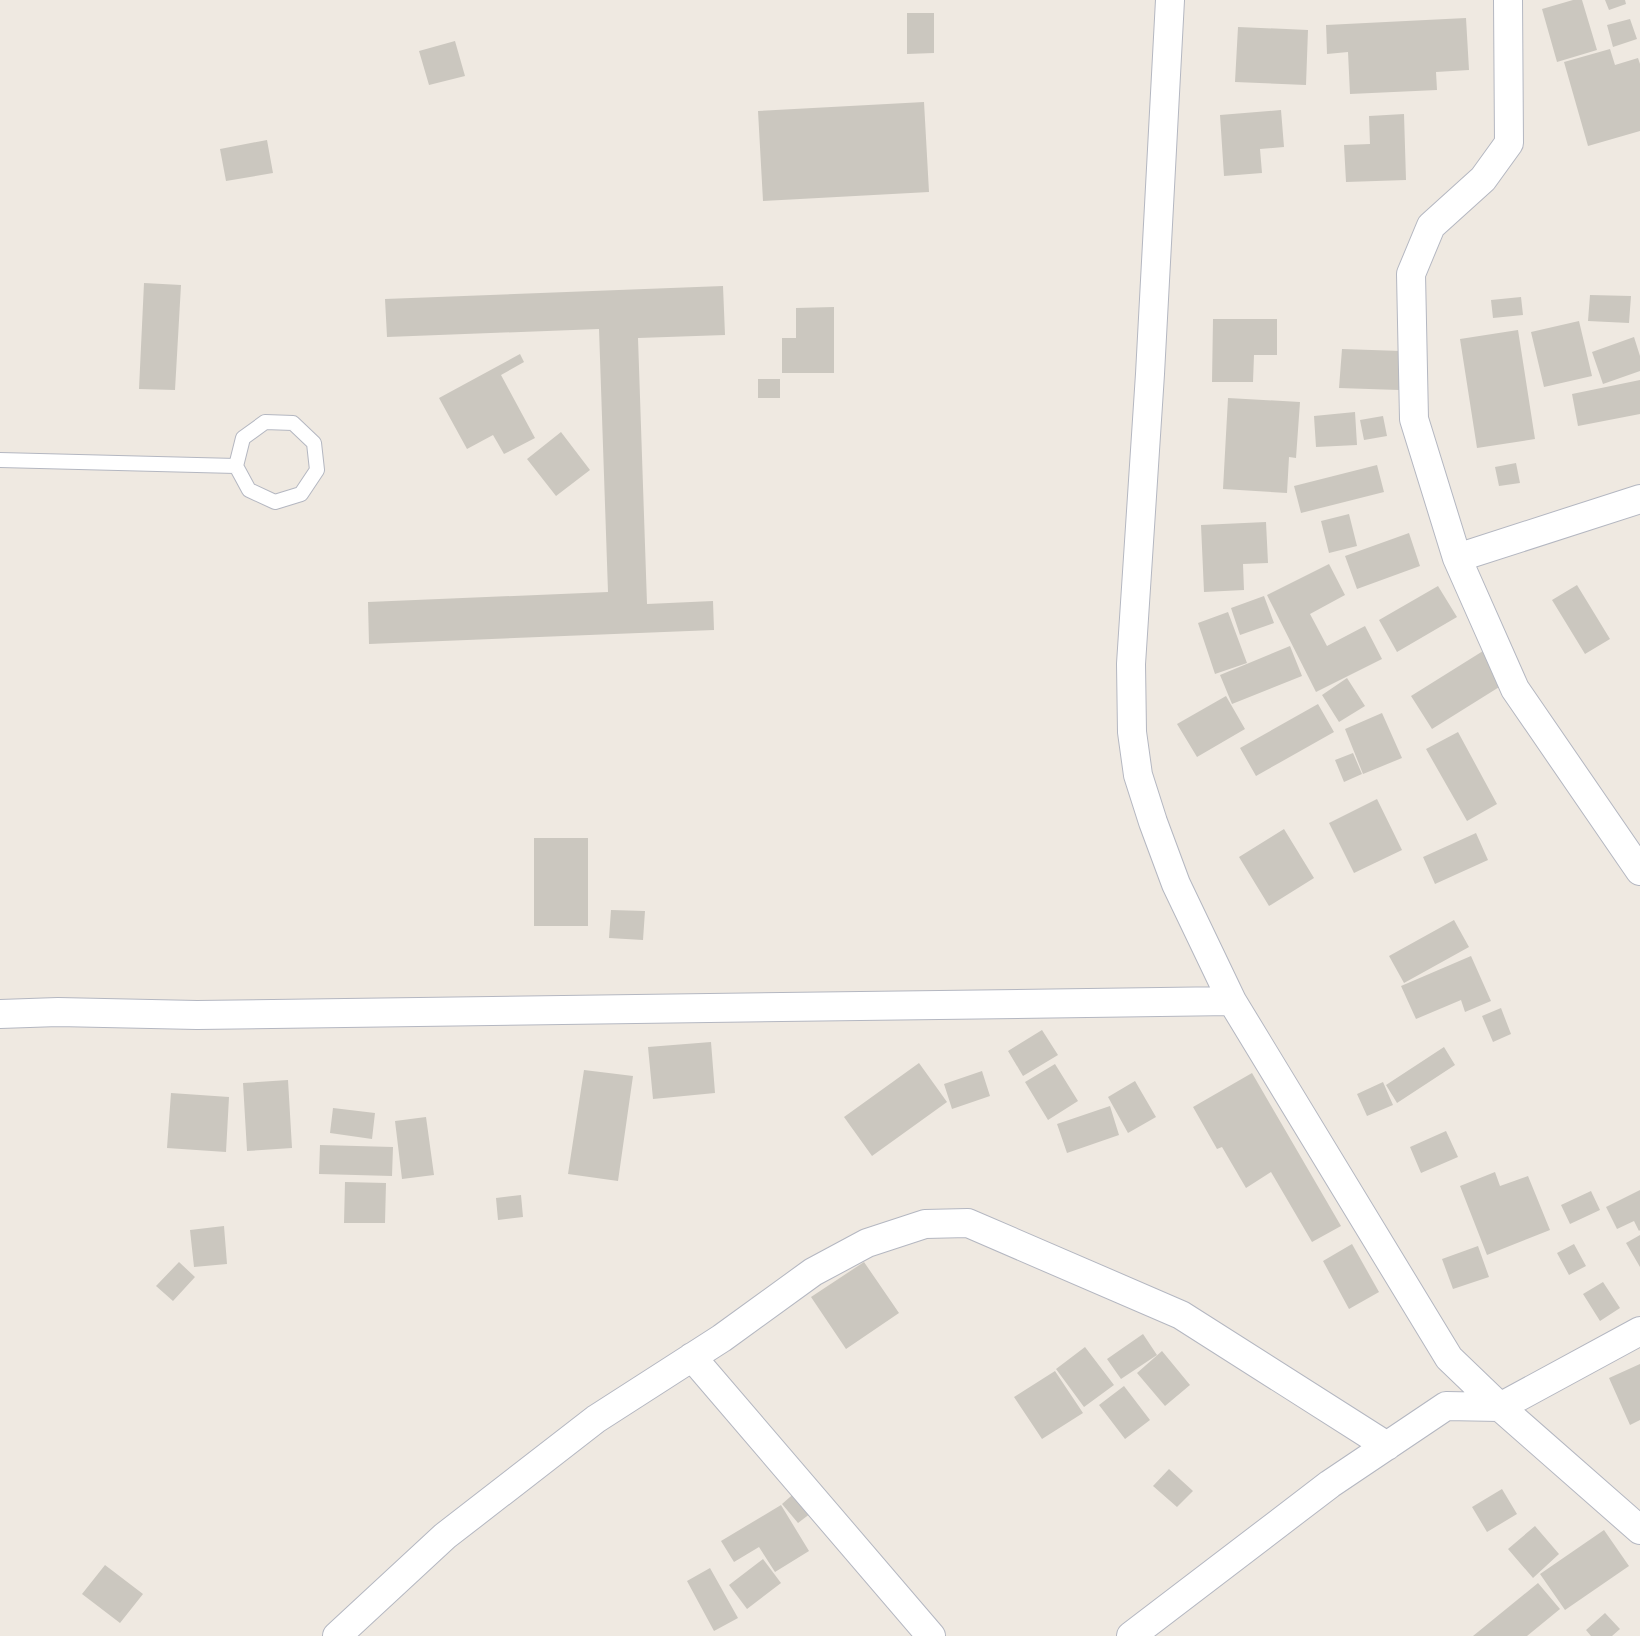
<svg xmlns="http://www.w3.org/2000/svg" width="1640" height="1636" viewBox="0 0 1640 1636" font-family="Barlow,sans-serif">
  <style>
    .building { fill: #cbc7bf }
    .lines { fill: none; stroke-linecap: round; stroke-linejoin: round }
    .service-casing { stroke: #b4b7c1; stroke-width: 16 }
    .minor-casing { stroke: #b4b7c1; stroke-width: 30 }
    .service { stroke: #fff; stroke-width: 14 }
    .minor { stroke: #fff; stroke-width: 28 }
  </style>
  <rect width="100%" height="100%" fill="#efe9e1"/>
  <!-- building -->
  <path class="building" d="M1573,0h9l15,50 -40,12 -15,-53z
    M1605,0h20l1,4 -17,6z
    M907,13h27v40l-27,1z
    M1466,18l3,52 -33,2 1,18 -87,4 -2,-42 -21,2 -1,-29z
    M1630,19l7,20 -24,8 -6,-22z
    M1238,27l70,3 -2,55 -71,-3z
    M455,41l10,35 -36,9 -10,-34z
    M1610,49l5,16 23,-7 2,6v67l-52,15 -24,-84z
    M924,102l5,90 -166,9 -5,-90z
    M1281,110l3,37 -24,2 2,24 -38,3 -4,-61z
    M1404,114l2,66 -60,2 -2,-37 26,-1 -1,-28z
    M267,140l6,33 -47,8 -6,-32z
    M144,283l37,2 -6,105 -36,-1z
    M723,286l2,49 -87,3 9,266 66,-3 1,29 -345,14 -1,-42 240,-10 -9,-263 -212,8 -2,-38z
    M1590,295l41,1 -2,27 -41,-2z
    M1521,297l2,18 -30,3 -2,-18z
    M834,307v66h-52v-35h14v-30z
    M1213,319h64v36h-23l-1,27h-41z
    M1579,321l13,55 -48,11 -13,-55z
    M1518,330l17,109 -58,9 -17,-109z
    M1634,337l6,19v15l-37,13 -11,-32z
    M1342,349l59,2 -2,39 -60,-2z
    M520,354l4,8 -23,13 34,63 -31,16 -11,-19 -26,14 -28,-51z
    M758,379h22v19h-22z
    M1640,380v34l-62,12 -6,-32z
    M1228,398l72,4 -4,56 -7,-1 -2,36 -64,-4z
    M1355,412l2,33 -41,2 -2,-31z
    M1383,416l4,20 -23,4 -4,-20z
    M561,432l29,38 -34,26 -29,-37z
    M1516,463l4,20 -21,3 -4,-19z
    M1377,465l7,27 -83,21 -7,-27z
    M1349,514l8,32 -28,7 -8,-32z
    M1266,522l2,41 -25,1 1,26 -40,2 -3,-67z
    M1409,533l11,33 -63,23 -12,-33z
    M1329,564l16,31 -35,19 17,32 38,-20 17,33 -66,33 -49,-97z
    M1577,585l33,54 -25,15 -33,-54z
    M1438,586l19,31 -60,35 -18,-32z
    M1264,596l10,27 -34,12 -9,-27z
    M1228,612l19,51 -32,11 -17,-51z
    M1290,646l12,30 -70,28 -12,-29z
    M1483,651l21,33 -72,45 -21,-33z
    M1347,678l18,28 -26,16 -17,-27z
    M1226,696l19,33 -48,28 -20,-33z
    M1318,704l16,28 -78,44 -16,-28z
    M1382,713l20,45 -39,16 -18,-45z
    M1458,732l39,72 -30,17 -41,-72z
    M1353,753l9,21 -18,8 -9,-22z
    M1377,799l25,51 -48,23 -25,-50z
    M1284,829l30,49 -45,28 -30,-49z
    M1476,833l12,27 -53,24 -12,-27z
    M534,838h54v88h-54z
    M611,910l34,1 -2,29 -34,-2z
    M1454,920l15,27 -65,36 -15,-27z
    M1471,956l20,45 -26,11 -4,-12 -45,19 -15,-33z
    M1501,1008l10,26 -18,8 -11,-26z
    M1042,1030l16,25 -35,21 -15,-25z
    M711,1042l4,51 -62,6 -5,-52z
    M1444,1047l11,18 -58,38 -11,-18z
    M919,1063l28,39 -75,54 -28,-39z
    M1055,1064l23,37 -30,19 -23,-38z
    M584,1070l49,6 -15,105 -50,-7z
    M982,1071l8,25 -38,13 -8,-25z
    M1252,1073l89,153 -29,16 -41,-70 -25,16 -24,-41 -5,2 -24,-42z
    M288,1080l4,68 -45,3 -4,-68z
    M1135,1081l21,36 -28,16 -20,-36z
    M1383,1082l10,23 -26,11 -10,-22z
    M171,1093l58,4 -3,55 -59,-4z
    M1110,1106l9,29 -52,18 -10,-29z
    M333,1108l42,5 -3,26 -42,-6z
    M426,1117l8,58 -32,4 -7,-58z
    M1446,1131l12,26 -37,16 -11,-26z
    M320,1145l73,2 -1,29 -73,-2z
    M1495,1172l5,14 28,-10 22,54 -63,25 -27,-69z
    M345,1182l41,1 -1,40h-41z
    M1640,1190v40l-1,1 -5,-10 -17,8 -11,-22z
    M1591,1191l9,19 -30,14 -9,-19z
    M521,1195l2,22 -25,3 -2,-22z
    M224,1226l3,38 -33,3 -4,-37z
    M1640,1235v32l-14,-24z
    M1352,1244l27,48 -30,17 -26,-48z
    M1574,1244l12,22 -17,9 -12,-22z
    M1478,1246l11,31 -36,12 -11,-30z
    M179,1262l16,15 -22,24 -17,-15z
    M864,1262l35,51 -53,36 -35,-52z
    M1603,1282l17,26 -20,13 -17,-27z
    M1143,1334l14,21 -36,24 -14,-20z
    M1085,1347l29,38 -30,22 -28,-38z
    M1162,1351l28,34 -25,21 -28,-33z
    M1640,1364v56l-10,5 -21,-47z
    M1055,1371l28,42 -41,26 -28,-42z
    M1124,1386l26,34 -25,19 -26,-34z
    M1169,1469l24,22 -16,16 -24,-21z
    M1502,1489l15,25 -30,18 -15,-25z
    M798,1490l17,20 -17,13 -16,-19z
    M781,1505l28,46 -34,21 -16,-25 -25,15 -13,-21z
    M1535,1526l24,28 -26,24 -25,-29z
    M1604,1530l25,36 -64,44 -25,-36z
    M763,1559l18,24 -34,26 -18,-24z
    M105,1565l38,29 -23,29 -38,-29z
    M710,1568l28,50 -24,13 -27,-50z
    M1538,1583l22,26 -33,27h-54z
    M1605,1613l15,16 -8,7h-21l-5,-6z"/>
  <g class="lines">
    <defs>
      <path id="service" d="M265,422l28,1 21,20 3,27 -16,24 -26,8 -26,-12 -13,-24 7,-28z
        M0,460l236,6"/>
      <path id="minor" d="M1170,0l-20,374 -19,290 1,68 6,43 15,47 23,62 56,117 217,357 51,49 140,123
        M1508,0l1,143 -26,36 -52,47 -20,48 3,145 43,139 58,131 125,182
        M1457,558l183,-59
        M0,1014l58,-2 139,3 1035,-14
        M692,1357l239,279
        M337,1636l108,-100 151,-117 126,-81 91,-66 54,-29 58,-19 43,-1 213,92 206,131
        M1131,1636l199,-152 116,-78 54,1 140,-76"/>
    </defs>
    <!-- service casing -->
    <use href="#service" class="service-casing"/>
    <!-- minor casing -->
    <use href="#minor" class="minor-casing"/>
    <!-- service -->
    <use href="#service" class="service"/>
    <!-- minor -->
    <use href="#minor" class="minor"/>
  </g>
</svg>
